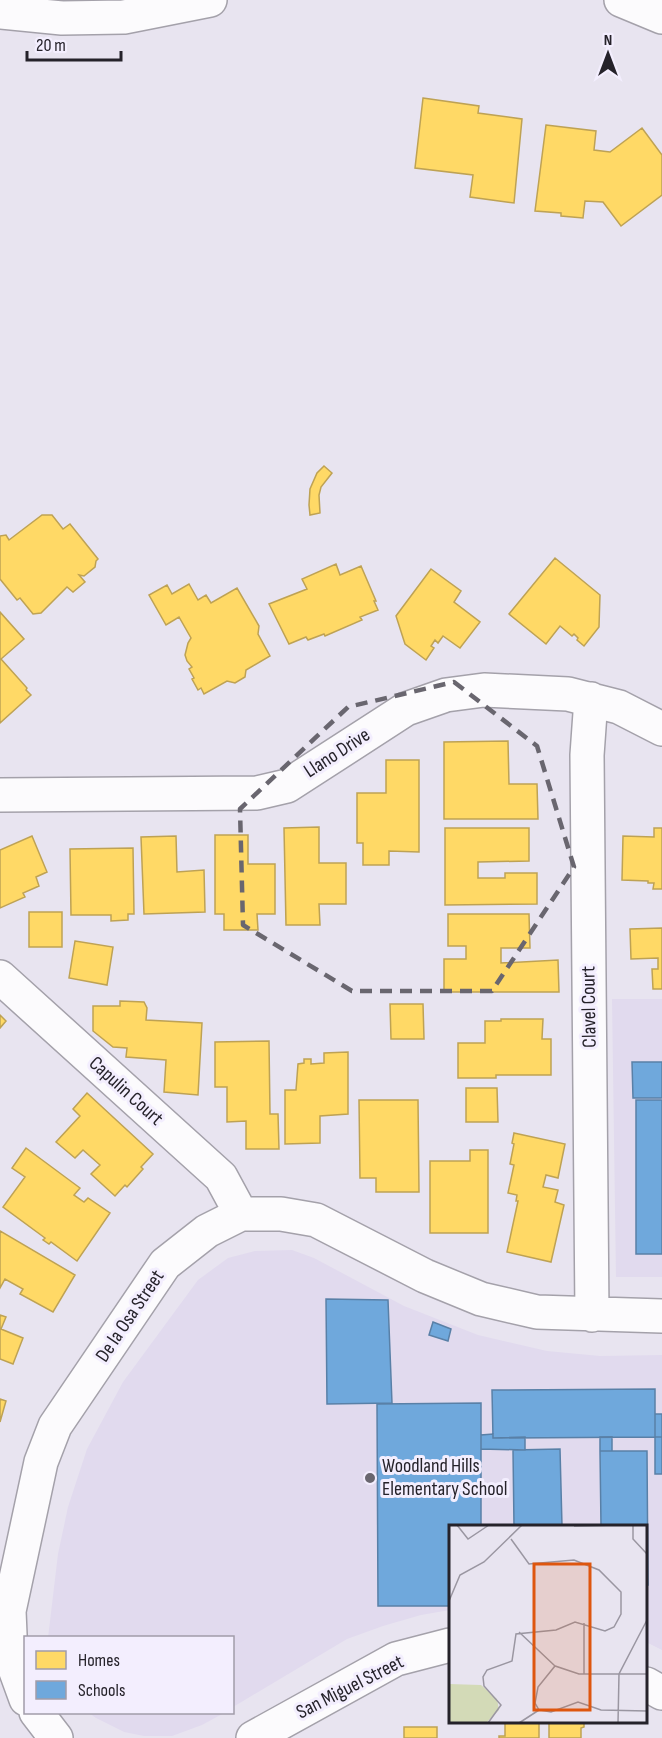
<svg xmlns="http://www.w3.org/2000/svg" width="662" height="1738" viewBox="0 0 662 1738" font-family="'Sofia Sans Condensed',sans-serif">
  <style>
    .built { fill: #e1daee }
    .homes { fill: #ffd966; stroke: #bea254; stroke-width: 1.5 }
    .schools { fill: #6fa8dc; stroke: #5980a7; stroke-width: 1.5 }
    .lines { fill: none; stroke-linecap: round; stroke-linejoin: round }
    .minor-casing { stroke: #a4a1aa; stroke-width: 36 }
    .minor { stroke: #fcfbfd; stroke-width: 33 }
    .marked { fill: none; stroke: #69666f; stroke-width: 4.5; stroke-dasharray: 12 8; stroke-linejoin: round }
    .poi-dot { fill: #69666f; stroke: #f3eefe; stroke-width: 2 }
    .labels { text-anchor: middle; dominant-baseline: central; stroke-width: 6; stroke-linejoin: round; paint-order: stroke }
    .street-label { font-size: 20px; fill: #25222a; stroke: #f3eefe }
    .poi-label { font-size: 20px; fill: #25222a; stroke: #f3eefe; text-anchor: start }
    .inset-road { fill: none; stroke: #9a96a1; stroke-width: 1.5 }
    .view { fill: #de560e; fill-opacity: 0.15; stroke: #de560e; stroke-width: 3 }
    .inset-edge { fill: none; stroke: #25222a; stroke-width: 3 }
  </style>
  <rect width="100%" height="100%" fill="#e8e4f0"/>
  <!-- built -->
  <path class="built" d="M612,999h50v278h-46z
    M292,1250l22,8 90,48 74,29 69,16 53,5 62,-1v295l-16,-8v-116h-196v84l-29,5 -38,11 -36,13 -114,68 -1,-69h-184l10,-84 10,-47 19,-58 36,-67 75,-102 30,-22 27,-7z
    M89,1713h135l-22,12 -30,11h-28l-20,-4 -28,-14z"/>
  <!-- homes -->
  <path class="homes" d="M423,98l56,8 -1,7 44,6 -8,84 -44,-6 3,-22 -58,-7z
    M546,125l50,6 -2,19 16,2 32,-24 20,27v40l-41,31 -18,-24 -18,-1 -2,17 -22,-2v-3l-26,-2z
    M324,466l8,7 -11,14 -2,8 1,18 -10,2 -1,-10 1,-16 7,-16z
    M42,515h10l11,14 7,-5 28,35 -2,2 -1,6 -11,9 -5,-1 6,7 -12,10 -6,-5 -26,26 -8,1 -13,-16 -3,2 -17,-21v-43l6,-1 3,5z
    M555,558l45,37 -1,32 -15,19 -7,-6 1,-2 -4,-4 -2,2 -12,-10 -14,18 -37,-30z
    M336,564l4,11 21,-9 15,35h-2l4,9 -18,7 2,3 -37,16 -1,-2 -16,6 -2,-3 -17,7 -20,-40 38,-15 -5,-10z
    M431,569l30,22 -7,11 26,20 -20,26 -17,-12 -5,7 -3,-3 -4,6 3,2 -8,12 -21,-16 -9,-28z
    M189,584l9,16 8,-5 5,8 26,-15 22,38 -1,8 12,22 -24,14 -1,7 -10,6 -8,-2 -23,13 -3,-6 -3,2 -6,-11 2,-1 -5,-9 3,-2 -5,-6 -2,-6 3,-12 3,-5 -12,-21 -13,8 -17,-30 18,-10 5,9z
    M0,612l24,27 -23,20 26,29 -1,2 5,5 -31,28z
    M508,741l1,43h28l1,35h-94v-77z
    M386,760h33v92l-30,-1v14h-26v-22h-6v-50h29z
    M319,827v36h27v41h-27l1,21h-34l-2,-97z
    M445,828h84v33l-51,1v16h27v-5h32v31l-92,1z
    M654,828h8v61h-9l1,-6h-6v-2l-26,-1 1,-44 31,1z
    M215,835h33v29h27v50h-18l1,16h-34v-16h-9z
    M32,836l15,36 -11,5 3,9 -16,7 2,4 -25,11v-58z
    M176,836l1,36 27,-2 1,42 -61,2 -3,-77z
    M133,848l1,66h-6v6l-17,1v-6h-40l-1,-66z
    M29,912h33v35h-33z
    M448,914h81l1,34h-29v15l57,-3 1,32h-115v-33h22v-13h-18z
    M662,928v61h-9l-1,-20h6v-11l-27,1 -1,-30z
    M75,941l38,6 -6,38 -38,-7z
    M120,1001l24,1 3,6 -1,12 56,3 -4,72 -34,-3 2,-32 -40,-3 1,-9 -14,-1 -20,-16v-25h27z
    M390,1004h33l1,35h-33z
    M0,1015l6,6 -6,7z
    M501,1019h42l-1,20h9v36h-55v3h-38v-35h27v-22h16z
    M269,1041l1,73h8l1,35h-33v-28l-19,1v-35h-12v-45z
    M348,1052v62l-28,2v27l-35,1v-54h11l2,-26 6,-1v-4h7v5l13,-1v-10z
    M466,1088h31l1,34h-32z
    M87,1093l66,61 -12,13 2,2 -16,18 -2,-2 -10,11 -24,-22 9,-9 -17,-15 -8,8 -19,-16 24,-26 -7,-7z
    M359,1100h59l1,92h-43v-14h-16z
    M514,1133l51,11 -7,34 -12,-3 -3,12 15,3 -3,12 9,3 -13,57 -44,-10 11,-51h-2l1,-6 -9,-2 6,-28 -4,-1 4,-20 -2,-1z
    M26,1148l54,40 -6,7 10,7 4,-4 22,15 -33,48 -26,-19 -2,2 -6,-4 2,-2 -42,-31 22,-30 -13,-9z
    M470,1150h18v83h-58v-72h40z
    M0,1231l75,44 -22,37 -33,-18 3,-5 -18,-10 -5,9z
    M0,1315l6,2 -5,12 22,9 -10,26 -13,-5z
    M0,1399l6,2 -6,21z
    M505,1722h34v16h-40v-2h6z
    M549,1722h35v5l-3,1v10h-32z
    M404,1727h33v11h-33z"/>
  <!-- schools -->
  <path class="schools" d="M632,1062h30v36h-29z
    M636,1100h26v154h-26z
    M326,1299l62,1 4,103 -65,1z
    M433,1322l18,7 -3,12 -19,-6z
    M655,1389v48l-162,1 -1,-48z
    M481,1403v123h-31v80h-72l-1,-202z
    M655,1414h7v23h-7z
    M493,1434v4l32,-1v13l-44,-1v-14z
    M600,1437h12v14h-12z
    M655,1437h7v37h-7z
    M560,1449l2,77h-48l-1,-76z
    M600,1451h47l1,134h-2v-59h-45z"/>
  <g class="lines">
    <defs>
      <path id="minor" d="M621,0l41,17
        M0,12l62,6 62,-1 86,-17
        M591,699l-4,56 5,560
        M0,795l257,-2 30,-7 119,-77 40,-14 38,-5 84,4 51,13 43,22
        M0,977l221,200 20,37
        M646,1684l16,9
        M26,1699l-15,-41 -2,-47 32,-149 14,-36 110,-162 42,-33 34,-17h40l35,6 109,56 56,23 56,13 125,4
        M36,1712l20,26
        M253,1738l143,-79 54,-14"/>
    </defs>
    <!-- minor casing -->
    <use href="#minor" class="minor-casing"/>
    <!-- minor -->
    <use href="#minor" class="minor"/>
  </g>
  <!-- marked area -->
  <path class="marked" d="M454,682l83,64 37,121 -82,124h-140l-109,-66 -3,-116 108,-102z"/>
  <!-- markers -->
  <circle class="poi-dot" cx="370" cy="1478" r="6"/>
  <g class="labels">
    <!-- street labels -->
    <g class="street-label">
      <text transform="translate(337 753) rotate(-33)">Llano Drive</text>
      <text transform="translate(589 1007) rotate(-91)">Clavel Court</text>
      <text transform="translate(126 1091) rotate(42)">Capulin Court</text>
      <text transform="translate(130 1316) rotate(-56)">De la Osa Street</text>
      <text transform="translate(350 1687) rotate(-27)">San Miguel Street</text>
    </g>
    <!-- poi labels -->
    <g class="poi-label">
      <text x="382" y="1466">Woodland Hills<tspan x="382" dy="23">Elementary School</tspan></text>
    </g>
  </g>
  <!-- overview -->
  <g transform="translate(449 1525)">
    <rect width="198" height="198" fill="#e8e4f0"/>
    <path d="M0,159l32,1 16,14 2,11 -13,13h-37z" fill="#d3dab7"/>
    <path class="inset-road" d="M8,0l11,14 21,-14M184,0v14l14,15M125,1l43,-1M0,76l11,-26 24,-13 38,-37M135,98v51M70,107l36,34M90,185l-4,-7 3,-16 17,-21 24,8h68M91,185l11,2 27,-10 23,8 46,1M39,198l13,-18 -17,-19 -1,-9 4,-7 25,-9 4,-27 40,-4 19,-8 30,9 9,-4 7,-13v-22l-22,-22 -25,-10 -45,4 -18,-25M70,198l20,-13M169,198l1,-49 28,-54"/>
    <path class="view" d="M85,39h56v146h-56z"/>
    <rect width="198" height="198" class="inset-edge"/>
  </g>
  <!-- legend -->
  <rect x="24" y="1636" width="210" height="78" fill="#f3eefe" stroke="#a19ca9" stroke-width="1.5"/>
  <rect x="36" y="1651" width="30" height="18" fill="#ffd966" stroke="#a19ca9" stroke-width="1.5"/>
  <text x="78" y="1666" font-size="18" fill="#25222a">Homes</text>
  <rect x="36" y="1681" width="30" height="18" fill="#6fa8dc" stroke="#a19ca9" stroke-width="1.5"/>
  <text x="78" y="1696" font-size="18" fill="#25222a">Schools</text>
  <!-- north arrow -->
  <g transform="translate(608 54)" stroke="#f3eefe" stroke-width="4.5" paint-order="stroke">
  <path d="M0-4.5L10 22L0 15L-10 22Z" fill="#25222a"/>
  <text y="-9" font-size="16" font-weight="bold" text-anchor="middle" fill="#25222a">N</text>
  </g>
  <!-- scale -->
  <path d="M27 51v9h94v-9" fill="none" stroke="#25222a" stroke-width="3"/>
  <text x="36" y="51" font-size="18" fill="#25222a" stroke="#f3eefe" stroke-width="4.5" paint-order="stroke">20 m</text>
</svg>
